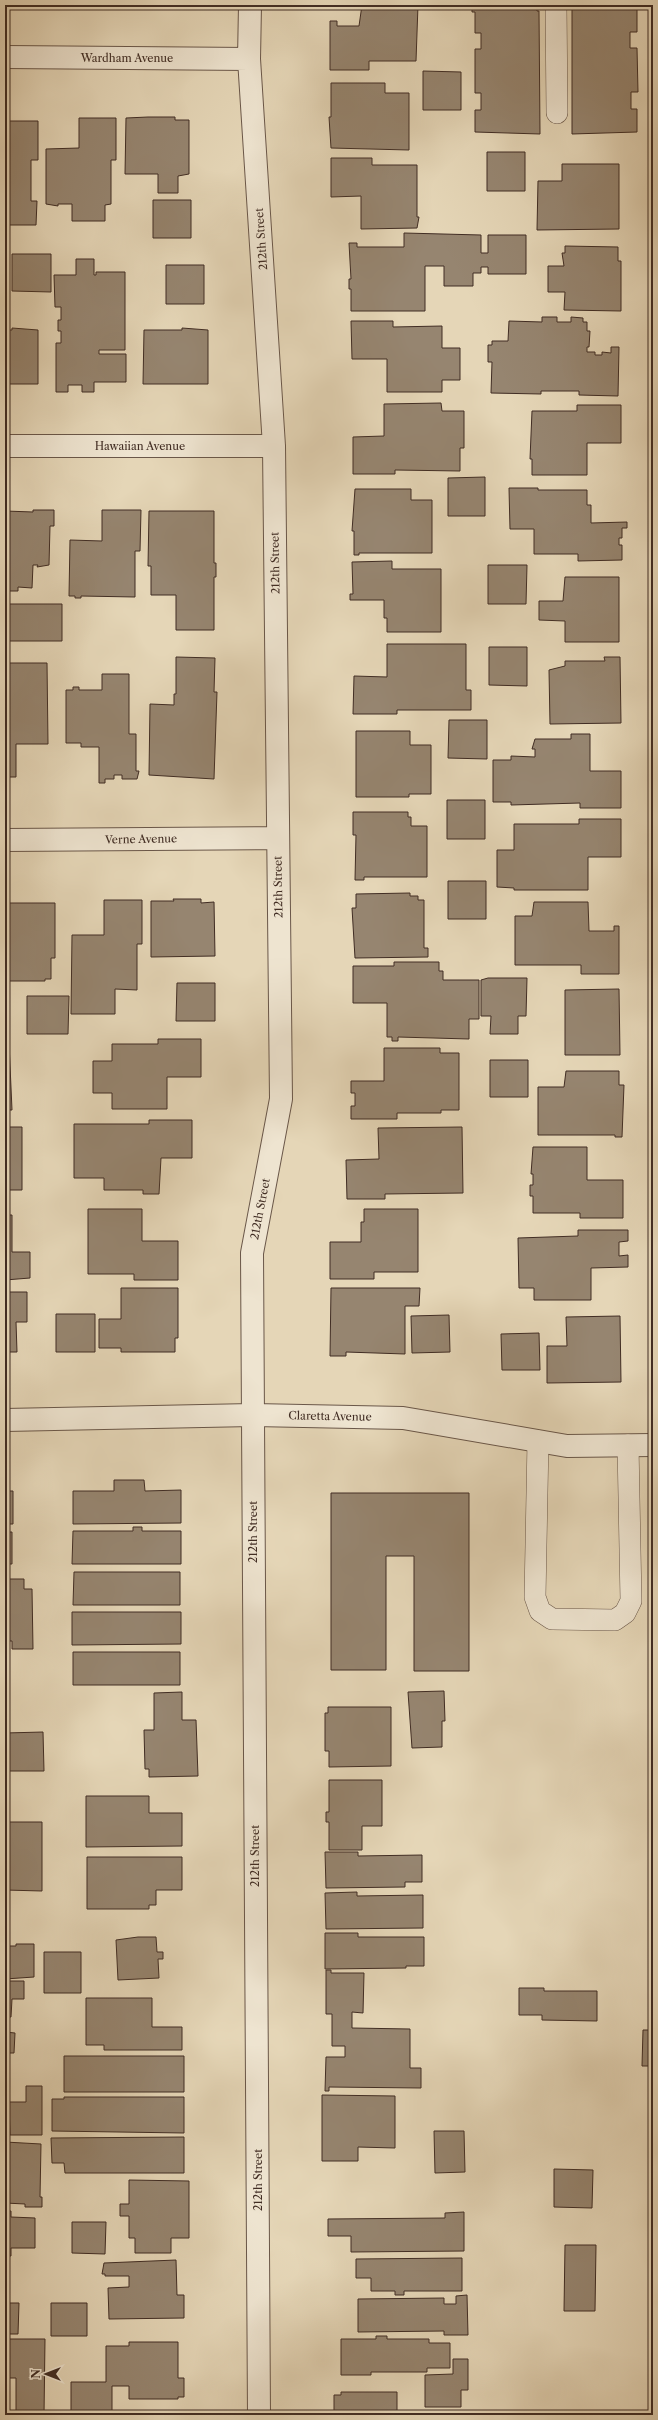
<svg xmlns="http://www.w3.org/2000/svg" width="658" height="2420" viewBox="0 0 658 2420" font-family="'Libre Caslon Text',serif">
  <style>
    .building { fill: #968570; stroke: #412d24 }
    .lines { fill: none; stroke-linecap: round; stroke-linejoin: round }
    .service-casing { stroke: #6a5749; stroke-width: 22 }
    .minor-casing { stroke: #6a5749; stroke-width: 24 }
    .service { stroke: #eee4d0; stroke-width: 21 }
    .minor { stroke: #eee4d0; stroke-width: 22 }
    .labels { text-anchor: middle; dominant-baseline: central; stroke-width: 3; stroke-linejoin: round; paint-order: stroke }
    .street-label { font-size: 11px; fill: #412d24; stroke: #eee4d0 }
  </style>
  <rect width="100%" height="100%" fill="#e5d6b7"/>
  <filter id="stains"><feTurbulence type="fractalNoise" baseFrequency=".005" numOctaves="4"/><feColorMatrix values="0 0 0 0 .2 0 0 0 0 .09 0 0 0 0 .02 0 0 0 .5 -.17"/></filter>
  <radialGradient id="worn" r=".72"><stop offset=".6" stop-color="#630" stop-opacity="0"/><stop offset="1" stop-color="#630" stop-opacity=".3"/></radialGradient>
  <!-- building -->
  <path class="building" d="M65,5h38v4h-38z
    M129,5h54v3h-54z
    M362,5h56l-2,56h-47v9h-39v-49h7v5h22z
    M472,5h65v6h2l1,123 -65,-2v-22h6v-17h-6v-44h6v-16h-6v-21h-3z
    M572,5h65v27h-7v16h7l1,44h-7v17h6v23l-65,2z
    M423,71l38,1v38h-38z
    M331,83h54v10h24v57l-78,-2 -2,-31h2z
    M148,117h27v3h14v54l-11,2v17h-20v-19h-33l1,-56z
    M79,118h37v42h-5v44l-6,1v16h-33v-17h-14v2l-12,-2v-55l33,-1z
    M5,121h33v39h-7v41h6l-1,24h-31z
    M487,152h38v39h-38z
    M331,158h41v7h45v52h2l-2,11 -56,1v-33l-30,1z
    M562,164h57v65l-82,1 1,-49h24z
    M153,200h38v38h-38z
    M404,233l77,2v18h7v-18h38v39h-38v-7h-7v6h-8v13h-29v-20h-19v45h-74v-22h-2v-10h2l-2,-36h8v4h47z
    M565,246l53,1v14h3v50l-57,-1 1,-18h-17v-26h16l-2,-13h3z
    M12,254h39v38l-39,-1z
    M76,259h18v16h2v-3h29v78h-26v4h27v28h-32v10h-12v-7h-14v7h-12v-49h5v-12h-3v-11h3v-13h-6l-1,-32h22z
    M166,265h38v39h-38z
    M542,317h15v5h14v-5l12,1v4h4v9h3l-1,16h-2v5h8v3h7v-3l9,1v-6h8l-1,49 -39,-1v-4h-38v3l-50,-1 1,-31h-4v-17h4v-4h16l1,-20 33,1z
    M351,321h42v6l49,-1v22h18v32h-18v12h-55v-33h-35z
    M12,328l26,2v54h-33v-54h7z
    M182,328l26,2v54h-65l1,-54h38z
    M441,403l1,8h22v37h-4v23l-65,-1v4h-42v-37l31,-1v-32z
    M577,405h44v38h-34v32h-55v-16h-2l2,-48h45z
    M485,477v39h-37v-38z
    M509,488h29v2h49v15h4v18l36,-1v6h-5v10h-3v7h3v15l-44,1v-7h-44v-25h-24z
    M355,489h56v11h21v53h-73v2h-5v-24h-2z
    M33,510h21v16h-4l-1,39 -12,2 1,-2h-5l-1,23 -14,-1v4h-12l-1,-80 28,1z
    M102,510h39l-1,41h-5v46l-54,-1v2h-6v-2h-6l1,-56 32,1z
    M149,511h65v52h2v14h-2v53h-38v-35h-25v-29h-3z
    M392,561v8h49v63h-54v-14h-3v-18h-34v-6h3l-1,-32z
    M488,565h39l-1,39h-38z
    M565,577h54v65h-54v-21l-26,-1v-19h24z
    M6,604h56v37h-56z
    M387,644h79v46h5v20h-74v4h-44l1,-38 33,1z
    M489,647h38v39l-38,-1z
    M176,657l39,1 -1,34h3l-3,87 -65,-4 1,-71 24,1v-11h2z
    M604,657h16l1,66 -71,1 -1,-54 16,-4v-5h40z
    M8,663h39l1,81h-32v33h-11v-98h3z
    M102,674h27v60h7v37h3l-2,8h-15v-4h-8v4h-9v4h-6v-36h-18v-4h-15v-53h7v-3h6v3h23z
    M449,720h38v39l-39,-1z
    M356,731h54v14h21v49h-22v3h-53z
    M571,734h19v37h31v37h-41v-5l-69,2v-3h-18v-42h18v-4l24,1v-8h-3l3,-10h36z
    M447,800h38v39h-38z
    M353,812h55v5h3v9h16v51h-63v3h-9l1,-45h-3z
    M579,819h42v38h-33v33h-74v-2l-17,-1v-37h17v-26h65z
    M448,881h38v38h-38z
    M410,893v3h8v4h6v48h4v9l-73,1 -3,-50h4v-14z
    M173,899h28v4l13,-1 1,54 -64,1v-56h23z
    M104,900h38v44h-5v46l-22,-1v25h-44l1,-79h32z
    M534,902h54l1,29h25v-5h5v48h-38v-9h-66v-49h17z
    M5,903h50v55h-4v21h-6v2h-40z
    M394,962h45v9h4v9h36v39h-10v20l-71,-2v4h-6v-4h-5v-34h-34v-37h41z
    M488,978h39l-1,38h-8v18h-28l1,-18h-10v-36z
    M177,983h38v38h-39z
    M619,989l1,66h-55v-65z
    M27,996h42l-1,38h-41z
    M158,1039h43v38h-34v32h-55v-16h-19v-32h19v-17h46z
    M5,1043h4l3,67h-7z
    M384,1048h56v5h19v57h-18v3h-44v6h-46v-13h4v-13h-4v-12h33z
    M490,1060h38v37h-38z
    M566,1071h53v14h5l-2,52h-7v-2h-77v-48h26z
    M149,1120h43v38h-31l-2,36h-16v-4h-39v-12h-30v-54h75z
    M5,1127h17v63h-17z
    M462,1127l1,66 -78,1v5h-38l-1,-39 33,-1 -1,-31z
    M533,1147h54v33h36v38h-43v-5h-47v-17h-3v-11h3v-11h-2z
    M88,1209h54v32h36v39h-44v-6h-46z
    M364,1209h54v63h-44v7h-44v-37h31v-20h3z
    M5,1215h7v37h18v26l-25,2z
    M578,1230h50v11l-9,1v14l9,-1v12l-37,1v32h-57v-12h-15l-1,-50 60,-2z
    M121,1288h57v50h-3v14h-54v-4h-22v-29h22z
    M331,1288h89l-1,18h-14v48l-59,-2v4h-16z
    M5,1292h22v30h-11l1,30h-12z
    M56,1314h39v38h-39z
    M449,1315l1,37 -38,1 -1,-37z
    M620,1316l1,66 -74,1v-37h20l-1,-29z
    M539,1333l1,37h-38l-1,-36z
    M114,1480h30l1,11 36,-1v33l-108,1v-33h41z
    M5,1491h8v33h-8z
    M331,1493h138v178h-55v-115h-28v114h-55z
    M133,1527h9v4h39v33h-109l1,-33h60z
    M5,1532h7v32h-7z
    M74,1572h106v33h-107z
    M5,1579h19v10h8l1,60h-21v-8h-7z
    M72,1612h109v32l-109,1z
    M73,1652h107v33h-107z
    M444,1691l1,30h-3v26l-30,1 -4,-56z
    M182,1692v28h14l2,56 -49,1v-8h-4l-1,-39h10v-37z
    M328,1707h63v59l-62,1v-16h-4v-38h3z
    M43,1732l1,39h-39v-38z
    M329,1780h53v46h-20v24h-33v-28h-3v-10h3z
    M86,1796h63v17h33v33l-96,1z
    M5,1822h37v69l-37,-1z
    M325,1852h33v4l64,-1v27h-17v5l-79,1z
    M87,1857h95v33h-26v15h-7v4h-62z
    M357,1892v4l66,-1v33l-97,1 -1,-36z
    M325,1933h33v4h66v29h-18v2l-81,1z
    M138,1937h18l1,15h6v7h-5l1,19 -41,2 -2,-40z
    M16,1944h18v33l-29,2v-33h11z
    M44,1952h37v41h-37z
    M326,1970h5v3h33l-1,40 -11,-1v16l58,1v39h11v20l-92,-1v4h-4l1,-34h19v-11h-13v-32h-6z
    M5,1981h19v18h-12l-1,18h-6z
    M519,1988h25v3h53v30l-55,-1v-5h-23z
    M86,1998h66v29h30v23h-78v-5h-18z
    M643,2030h10v36h-11z
    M5,2032l10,1 -1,20h-9z
    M64,2056h120v36h-120z
    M26,2086h16v49h-32l-1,-33h17z
    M322,2095l73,1v52l-37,-1v14h-36z
    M64,2097h120v36l-132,-2v-32h12z
    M434,2131h30l1,41 -30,1z
    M184,2137v36h-119l-1,-10h-12l-1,-25z
    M5,2142l36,2 -1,53h2v10h-17v-3l-20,-1v-15h3v-10h-3z
    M554,2169l39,1 -1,38 -38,-1z
    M129,2180l60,1v57h-18v15h-36v-15h-6v-22h-9v-12h9z
    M5,2211h6v6l24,1v30h-24v8h-6z
    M464,2212v39l-113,1v-16h-23v-17l117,-1v-5z
    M72,2222h34l-1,32 -33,-1z
    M565,2245h31l-1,66h-31z
    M462,2258v33h-58v4h-9v-4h-24v-13h-15v-19z
    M176,2260l1,35h7v23l-75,1 -1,-31 21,-1v-11h-24v-2h-3l2,-11z
    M467,2295l1,40h-24v-4l-86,1v-33l86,-1v6h12v-8z
    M5,2303h14l-1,31h-13z
    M51,2303h36v33h-36z
    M376,2336h11v3h42v4h21v25h-23v4h-56v3h-30v-36h35z
    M5,2339h40l-1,76h-28v-37h-11z
    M129,2342h49v36h6v19h-6v2h-49v-13h-17v26h-5v3h-36v-33h35v-36h23z
    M453,2359h15v31h-7v17h-36v-32l28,-1z
    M341,2392h56v23h-63v-20h7z"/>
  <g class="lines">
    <defs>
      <path id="service" d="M556,5l1,108
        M538,1441l-3,156 5,14 12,8 63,1 10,-7 6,-12 -3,-156"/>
      <path id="minor" d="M250,5l-1,54 25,387 7,653 -29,154 7,1162
        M5,57l244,2
        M5,446h269
        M5,840l273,-2
        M5,1420l247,-5 151,3 164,28 86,-1"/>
    </defs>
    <!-- service casing -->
    <use href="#service" class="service-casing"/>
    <!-- minor casing -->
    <use href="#minor" class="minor-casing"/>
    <!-- service -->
    <use href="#service" class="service"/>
    <!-- minor -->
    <use href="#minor" class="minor"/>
  </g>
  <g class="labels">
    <!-- street labels -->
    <g class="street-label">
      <text x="127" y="58">Wardham Avenue</text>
      <text transform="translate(261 239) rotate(-94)">212th Street</text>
      <text x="140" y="446">Hawaiian Avenue</text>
      <text transform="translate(275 563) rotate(-91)">212th Street</text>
      <text transform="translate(141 839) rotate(-1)">Verne Avenue</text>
      <text transform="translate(278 887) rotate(-91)">212th Street</text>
      <text transform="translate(260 1209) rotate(-79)">212th Street</text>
      <text transform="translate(330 1416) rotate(1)">Claretta Avenue</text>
      <text transform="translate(253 1532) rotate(-90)">212th Street</text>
      <text transform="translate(255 1856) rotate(-90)">212th Street</text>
      <text transform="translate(258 2180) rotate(-90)">212th Street</text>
    </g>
  </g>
  <!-- margin -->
  <rect width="658" height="2420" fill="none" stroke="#e5d6b7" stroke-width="20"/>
  <rect x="6" y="6" width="646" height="2408" fill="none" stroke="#412d24" stroke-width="2"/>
  <rect x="10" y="10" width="638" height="2400" fill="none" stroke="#412d24"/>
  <!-- north arrow -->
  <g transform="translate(46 2374) rotate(270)" stroke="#eee4d0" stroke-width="3" paint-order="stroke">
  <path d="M0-3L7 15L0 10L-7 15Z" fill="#412d24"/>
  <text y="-6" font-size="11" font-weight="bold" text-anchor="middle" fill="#412d24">N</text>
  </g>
  <rect width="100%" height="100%" filter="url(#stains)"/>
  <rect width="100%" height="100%" fill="url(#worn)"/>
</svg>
